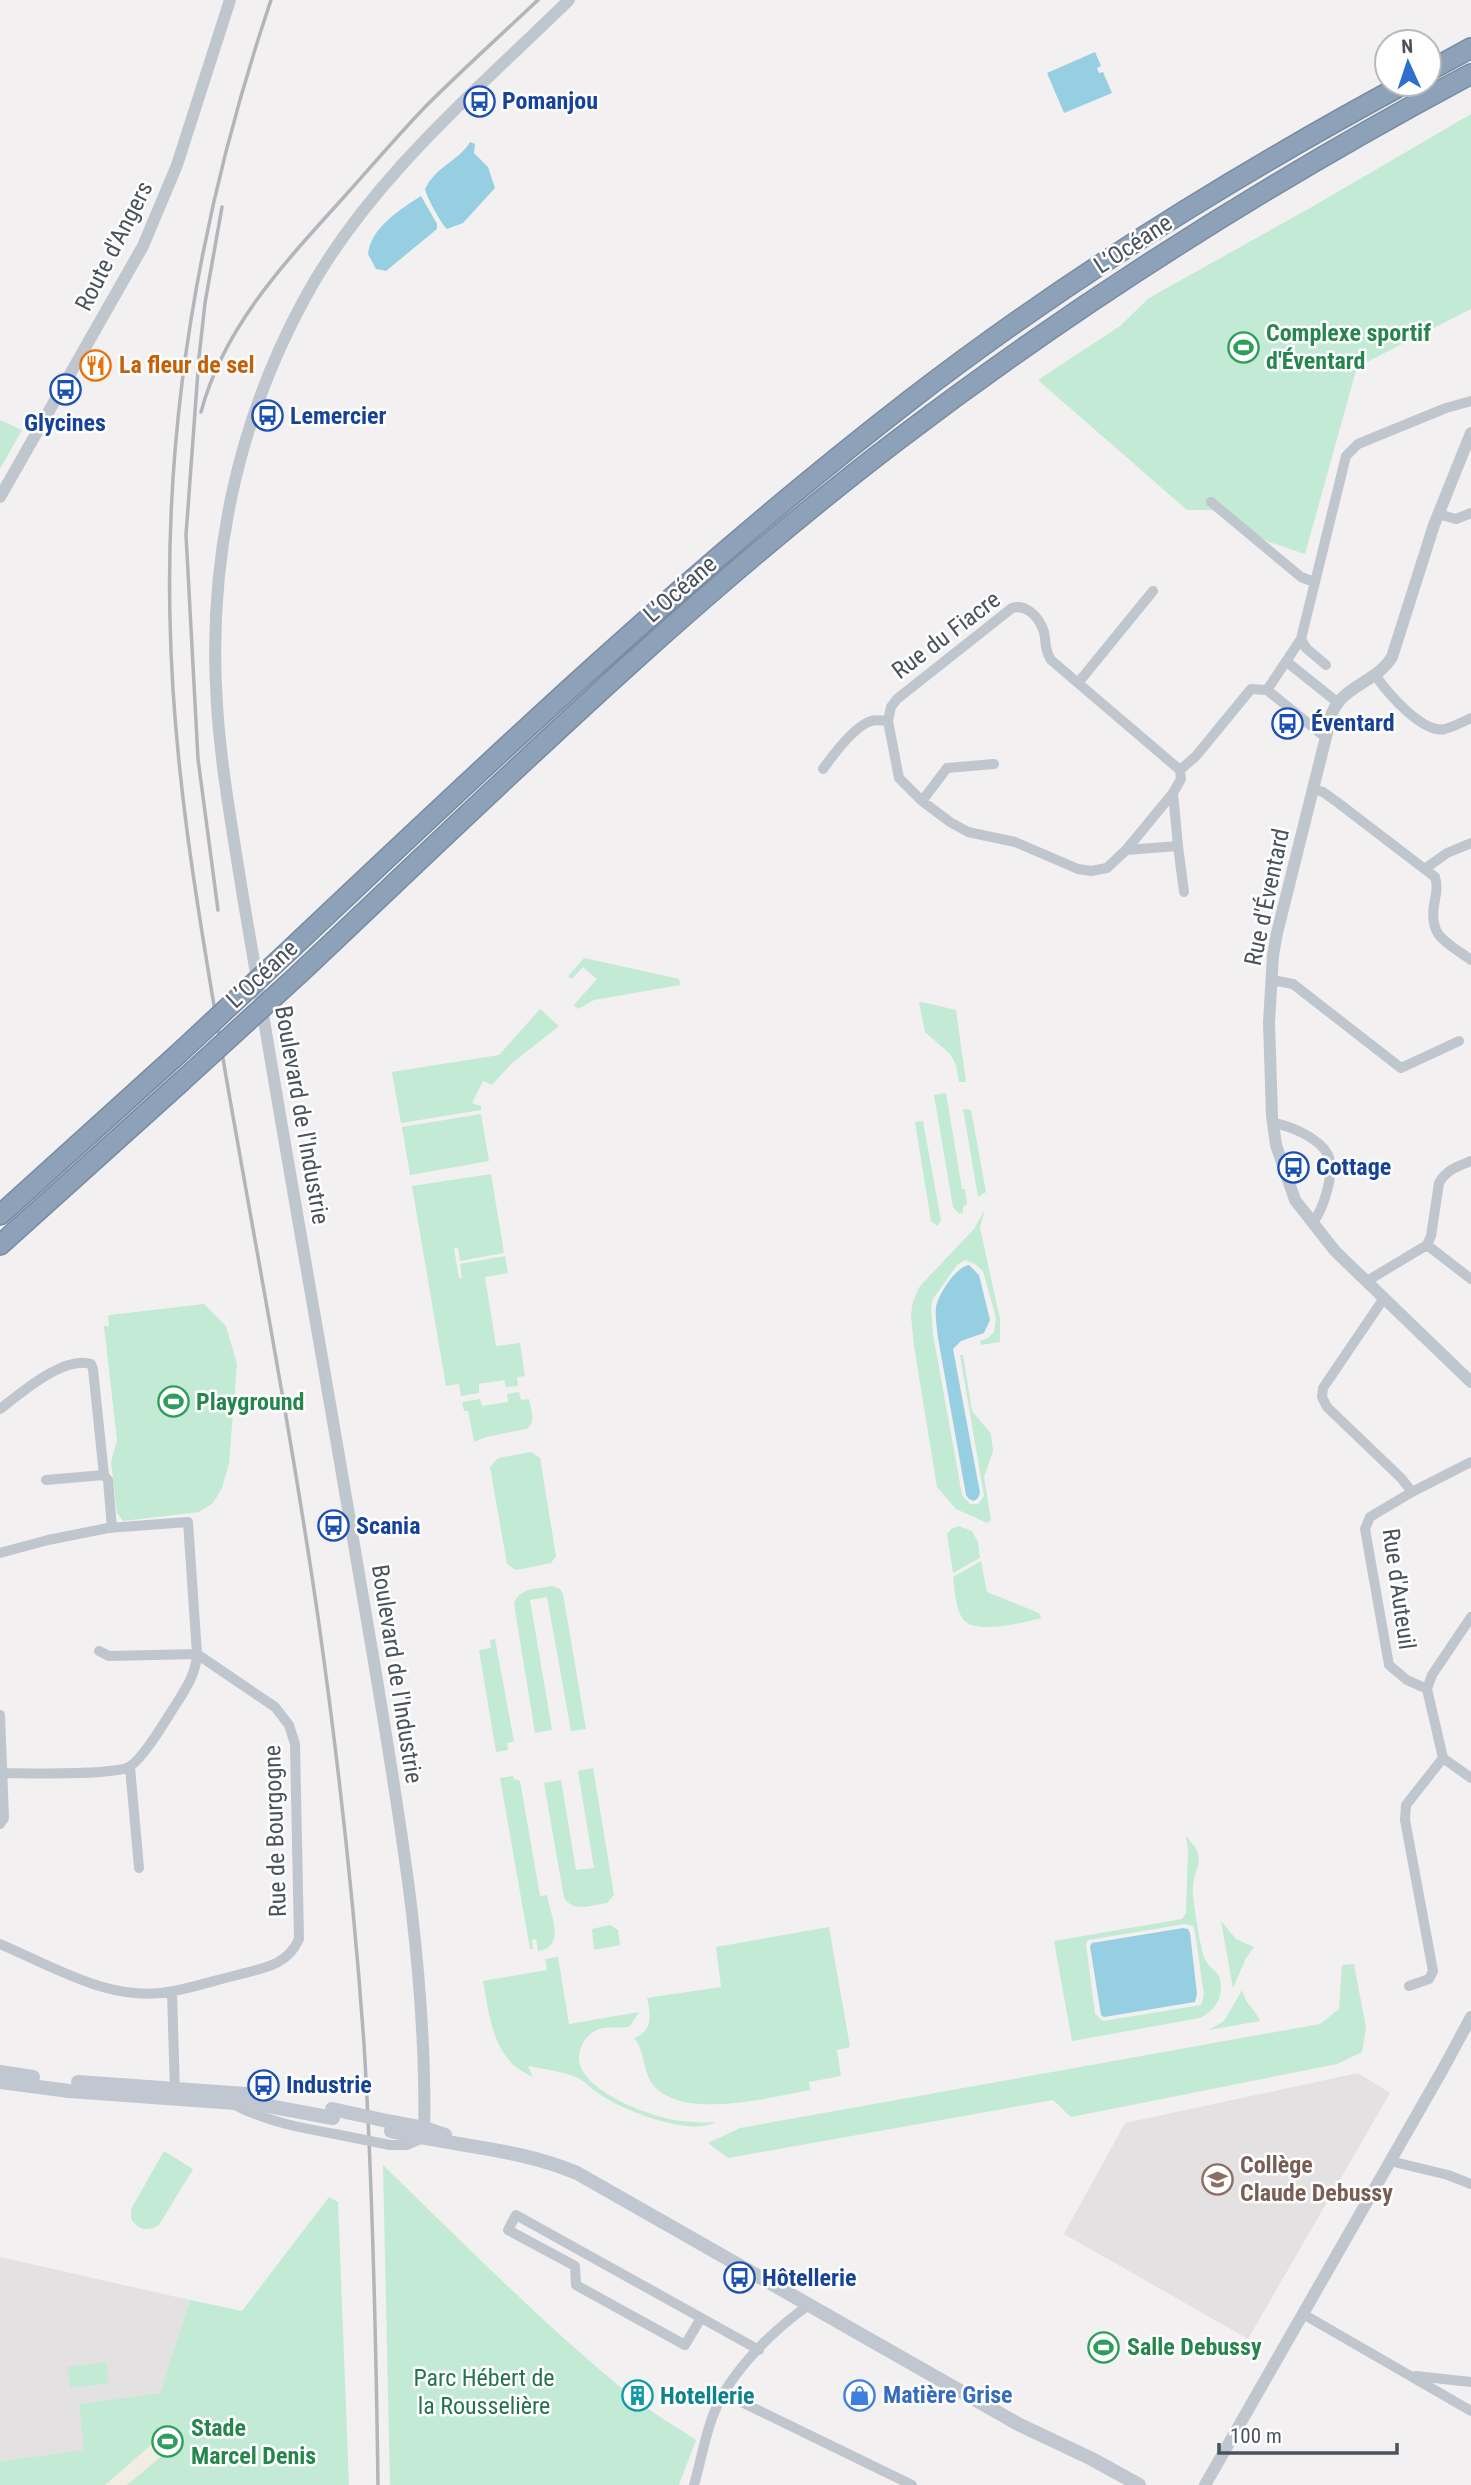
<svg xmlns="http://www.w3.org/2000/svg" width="1471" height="2485" viewBox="0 0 1471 2485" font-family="'Roboto Condensed',sans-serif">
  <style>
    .education { fill: #e3e1e1 }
    .green { fill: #c3ead4; fill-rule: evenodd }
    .sand { fill: #f1ede2 }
    .water { fill: #96cfe2 }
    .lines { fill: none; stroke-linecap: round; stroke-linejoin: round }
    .motorway-casing { stroke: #788ca4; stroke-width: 22 }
    .minor { stroke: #c0c6cd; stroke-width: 10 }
    .tertiary { stroke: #c0c6cd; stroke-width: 12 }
    .secondary { stroke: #c0c7d1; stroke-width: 14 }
    .motorway { stroke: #8da1b8; stroke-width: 19 }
    .rail { stroke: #b2b5b9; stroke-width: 3.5 }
    .motorway-bridge-casing { stroke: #788ca4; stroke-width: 22; stroke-linecap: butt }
    .minor-bridge { stroke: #c0c6cd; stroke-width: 10 }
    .secondary-bridge { stroke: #c0c7d1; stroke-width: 14 }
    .motorway-bridge { stroke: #8da1b8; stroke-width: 19 }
    .labels { text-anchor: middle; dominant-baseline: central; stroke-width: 5; stroke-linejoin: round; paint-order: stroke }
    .transit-label { font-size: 24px; font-weight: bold; fill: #164399; stroke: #fff; text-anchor: start }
    .street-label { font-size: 24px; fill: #4a525b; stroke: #fff }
    .leisure-label { font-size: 24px; font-weight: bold; fill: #27864d; stroke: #fff; text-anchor: start }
    .food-label { font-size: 24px; font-weight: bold; fill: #c56008; stroke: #fff; text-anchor: start }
    .education-label { font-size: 24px; font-weight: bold; fill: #785e54; stroke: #fff; text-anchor: start }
    .park-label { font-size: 24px; fill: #22744e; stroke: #fff }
    .shop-label { font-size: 24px; font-weight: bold; fill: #366cbe; stroke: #fff; text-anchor: start }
    .culture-label { font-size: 24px; font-weight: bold; fill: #0d838f; stroke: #fff; text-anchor: start }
  </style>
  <rect width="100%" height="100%" fill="#f2f0f0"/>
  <!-- education -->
  <path class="education" d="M1358,2073l32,20 -142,246 -184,-105 61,-111z
    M0,2257l190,43 -30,93 -81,11 6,46 -85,11z"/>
  <!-- green -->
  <path class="green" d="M1471,114v195l-114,58 -52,187 -36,-12 -55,-32h-27l-149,-130 82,-54 29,-28 161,-90z
    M0,420l22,10 -22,39z
    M584,958l95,21 1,6 -86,15 -16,9 -4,-4 23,-26 -14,-12 -11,12 -4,-3z
    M922,1002l34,8 10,72h-7l-3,-17 -6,-11 -25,-22 -6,-29z
    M540,1009l19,17 -47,37 -20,22 -9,-4 -11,22 9,3v4l-80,13 -9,-51 107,-17z
    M946,1093l16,96h3l2,15 -4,3v6l-4,1 -6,-7 -19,-112z
    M963,1109l8,1 15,82 -8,5z
    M481,1114l8,47 -79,14 -8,-48z
    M923,1121l18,100 -4,5 -6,-5 -16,-99z
    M491,1174l13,79 -44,8 -2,-13h-4l5,30h3l-2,-14 45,-8 3,17 -23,4 11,69 24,-3 5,33 -8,1 1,9 -12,1 -2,-7 -25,4v9l-18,3 -2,-12 -13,2 -34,-200z
    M985,1209l-5,19 20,91v23l-19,3 -1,-4 8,-3 6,-6 2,-14 -13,-47 -8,-7 -10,-4 -8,5 -24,34 -2,7 2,28 29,161 8,9h8l6,-8 -24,-141h3l9,56 19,23 2,17 -9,26 7,43 -4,3 -31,-14 -19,-22 -23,-141 -3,-31 2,-14 7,-15 54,-57z
    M204,1304l22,22 11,38 -8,99 -7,25 -9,15 -14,9 -76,9 -6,-8 -6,-51 6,-22 -13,-114h5l-1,-10 2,-1z
    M519,1392l2,8 8,-1c2,11 8,23 -3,30l-40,8 -12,5 -6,-31h-4l-2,-9 18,-3 2,7 26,-4 -1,-8z
    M531,1452l9,6 16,98 -5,7 -35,7 -9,-6 -17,-97 8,-9z
    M958,1526l14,5 6,11 2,16 -27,15 -6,-39 4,-5z
    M981,1561l6,31 52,21 2,5c-17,5 -68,17 -78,1 -8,-11 -8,-30 -10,-42z
    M553,1586l7,3 3,5 23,135 -15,2 -24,-134 -17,3 22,130 -17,3 -21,-129c5,-17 24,-15 39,-18z
    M495,1639l19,103 -7,1 1,7 -12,2 -17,-102 12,-2 -1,-8z
    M593,1768l21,127 -7,8c-15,2 -33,10 -43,-5l-20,-115 17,-3 15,90 18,-2 -16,-97z
    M513,1776l1,3 6,2 20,115 7,-1c4,21 19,52 -9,56l-2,-12 -4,1 1,9h-3l-30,-171z
    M1186,1836c26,27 4,31 7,60 2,13 7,55 13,65 7,12 15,9 15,27 0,14 -9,24 -21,30l-128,23 -18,-100 128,-22 4,-6 2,-63zM1185,1924l8,2 2,6 9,63 -3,10 -98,16 -8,-7 -9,-70 2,-4z
    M1221,1921l15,18 18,8 -8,11 -13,30z
    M610,1925l8,5 2,15 -26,5 -2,-21z
    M829,1927l21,120 -13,3 4,26 -32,6 1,8c-39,7 -124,30 -155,-3 -13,-14 -9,-35 -21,-49 19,-7 17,-23 13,-40l74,-11 -5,-40z
    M558,1957l11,67 70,-12 -9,14c-13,4 -25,-2 -37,6 -9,6 -14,16 -14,27 2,32 68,56 95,61 14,2 28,3 42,2 -26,15 -95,-12 -118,-29 -8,-5 -13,-12 -22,-16 -15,-6 -32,-8 -48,-11l5,11c-40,-17 -43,-58 -50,-96l64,-11 -2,-11z
    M1354,1964l12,64 -4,24 -25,12 -266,53 -18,-17 -325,58 -20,-15 32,-15 580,-104 19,-15 3,-44z
    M1242,1990c3,14 16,23 18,31l-51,9 15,-9z
    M164,2151l29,18 -34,56c-11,7 -21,5 -28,-6v-10z
    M383,2165c81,79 160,159 247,230 20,17 44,30 66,45l-17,45h-289z
    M329,2197l9,5 11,283h-349v-24l84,-11 -5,-46 81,-11 30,-93 52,11z
    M106,2362l3,21 -39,5 -3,-21z"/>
  <!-- sand -->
  <path class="sand" d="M153,2443l10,12 -36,30h-22z"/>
  <!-- water -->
  <path class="water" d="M1095,52l6,14 -4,2 2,5 4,-1 9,21 -48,20 -17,-40z
    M470,142l5,2 -1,9 14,14 7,21 -32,35 -16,6c-5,-4 -21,-33 -22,-40 11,-23 35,-29 45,-47z
    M421,196l16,28v5l-51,42 -10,-2 -8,-15c3,-27 33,-45 53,-58z
    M969,1265l10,10 11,45 -6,13 -23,8 -8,8 27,144 -2,5 -4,3 -5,-2 -3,-4 -28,-157c-1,-11 -4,-25 -1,-35 4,-12 19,-36 32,-38z
    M1183,1928l5,1 2,4 7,61 -2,8 -91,15 -3,-2 -11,-69 2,-3z"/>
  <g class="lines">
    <defs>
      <path id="motorway" d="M1429,71l42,-23
        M294,946c199,-188 398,-377 615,-545 155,-120 323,-224 495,-317
        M299,974c194,-183 387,-373 600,-535 181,-138 372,-258 572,-365
        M0,1215l177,-160
        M0,1245l181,-163"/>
    </defs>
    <!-- motorway casing -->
    <use href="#motorway" class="motorway-casing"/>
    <!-- minor -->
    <path class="minor" d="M1211,502l90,75 13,5
      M1438,514l18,5 15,-6
      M1287,662l50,40
      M1326,665l-20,-17 -5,-9 45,-183 12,-12 88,-36 25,-7
      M1375,675c12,17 47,59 70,54 8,-2 18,-7 26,-11
      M1078,683l75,-92
      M1267,690l34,-51
      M888,721l11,57 23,23 28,21 18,10 47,10 63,27 13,2 16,-3 19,-18 52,-4 -5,-53 8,-14 -1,-9
      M823,769c10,-14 32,-43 48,-48 5,-2 11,0 17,0l3,-14 6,-8 115,-91c13,-4 25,7 30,19 6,11 0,19 9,33l129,110
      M1180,770l16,-14 55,-67 16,1 58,47
      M1313,789l10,3 14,10 98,75c3,9 1,18 -1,28 -5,33 13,37 37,55
      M922,801l25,-33 47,-4
      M1178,846l6,46
      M1126,850l47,-57
      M1426,868l21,-15 24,-10
      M1272,980l21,4 108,84 58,-27
      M1272,1123c17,2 48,15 56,32 8,16 -5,55 -15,67
      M1427,1245l4,-9 8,-53c7,-13 19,-17 32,-22
      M1367,1281l60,-36 44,34
      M1384,1298l-61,90 -1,9 5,10 74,71 11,14
      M0,1409c21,-16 64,-54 91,-45l2,5 11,106 4,5 4,48
      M46,1480l58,-5
      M0,1553l48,-13 60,-12 80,-6 9,132c-1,22 -14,39 -26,58 -8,13 -29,48 -42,55 -19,9 -105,6 -129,6
      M1427,1689l5,-14 39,-58
      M0,1715l4,103 -4,6
      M1443,1758l-16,-69 -20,-9 -18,-15 -24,-136 5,-12 42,-25 59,-30
      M1443,1758l28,20
      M130,1767l9,101
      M0,1944c55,23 112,60 174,47 21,-4 42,-11 63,-16 26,-7 50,-9 62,-36l-4,-195 -6,-19 -14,-18 -78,-53 -88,2 -10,-5
      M1409,1986l20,-7 4,-8 -28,-151 1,-15 37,-47
      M172,1992l3,101
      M235,2105c30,16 66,23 100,29
      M390,2145h17l16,-7
      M1390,2161l58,14 23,9
      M1303,2314l168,97
      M701,2318l-16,27 -109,-60 -1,-19 -67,-36 8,-15 243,135
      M1416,2376l55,6
      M723,2393l189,92
      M694,2485c7,-24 11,-50 20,-72 17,-42 59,-83 95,-108"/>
    <!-- tertiary -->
    <path class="tertiary" d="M1471,433l-37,92 -42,132c-15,25 -48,28 -60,56l-55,220 -4,22 -4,67 3,94 4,29 19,55 40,51 136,131
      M0,497l143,-251 34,-81 53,-165
      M424,2138c4,-160 -24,-319 -50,-476 -29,-173 -59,-345 -89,-518 -14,-82 -28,-165 -42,-247 -10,-64 -22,-128 -26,-192 -10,-141 20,-283 88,-407 63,-117 170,-206 264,-298
      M1205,2485l238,-416 28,-52"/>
    <!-- secondary -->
    <path class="secondary" d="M0,2072l33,5
      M0,2082l69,9 194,14 70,13
      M78,2082l168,12
      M392,2122l32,6 21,7
      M391,2131c62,15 127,17 186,42l441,251 74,35 47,26"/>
    <!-- motorway -->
    <use href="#motorway" class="motorway"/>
    <!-- rail -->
    <path class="rail" d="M271,0c-67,199 -106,408 -101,619 3,157 31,310 57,463 31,178 65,356 91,535 20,142 36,284 46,427 9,147 12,294 14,441
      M201,412c23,-86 85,-151 143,-215 27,-30 54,-62 82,-91 36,-36 75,-71 112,-106
      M218,910l-20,-151 -12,-224 13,-178 6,-54 17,-96"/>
    <defs>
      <path id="motorway-bridge" d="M177,1055l117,-109
        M181,1082l118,-108"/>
    </defs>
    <!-- motorway-bridge casing -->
    <use href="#motorway-bridge" class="motorway-bridge-casing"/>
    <!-- minor-bridge -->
    <path class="minor-bridge" d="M335,2134l55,11"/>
    <!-- secondary-bridge -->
    <path class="secondary-bridge" d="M332,2109l60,13"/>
    <!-- motorway-bridge -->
    <use href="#motorway-bridge" class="motorway-bridge"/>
  </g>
  <!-- icons -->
  <defs>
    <symbol id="bus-ring" viewBox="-11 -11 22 22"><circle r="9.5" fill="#fff" stroke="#1a4fb4" stroke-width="1.5"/><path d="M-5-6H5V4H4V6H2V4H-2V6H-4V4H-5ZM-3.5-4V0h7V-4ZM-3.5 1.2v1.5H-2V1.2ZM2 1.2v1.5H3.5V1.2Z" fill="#1a4fb4"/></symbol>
    <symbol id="stadium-ring" viewBox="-11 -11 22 22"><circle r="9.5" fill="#fff" stroke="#2e9e5b" stroke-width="1.5"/><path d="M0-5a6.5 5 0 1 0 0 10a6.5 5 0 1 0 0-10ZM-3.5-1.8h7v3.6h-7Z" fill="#2e9e5b"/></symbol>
    <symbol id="restaurant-ring" viewBox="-11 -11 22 22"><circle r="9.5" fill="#fff" stroke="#e8710a" stroke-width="1.5"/><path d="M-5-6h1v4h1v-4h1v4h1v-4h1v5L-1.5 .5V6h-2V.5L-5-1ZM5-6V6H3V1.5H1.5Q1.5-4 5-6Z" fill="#e8710a"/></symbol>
    <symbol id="school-ring" viewBox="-11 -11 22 22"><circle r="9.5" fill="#fff" stroke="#8d6e63" stroke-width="1.5"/><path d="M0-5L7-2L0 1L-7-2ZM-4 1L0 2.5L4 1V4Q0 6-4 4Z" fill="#8d6e63"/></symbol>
    <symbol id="shop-ring" viewBox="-11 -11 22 22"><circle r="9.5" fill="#fff" stroke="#3f7fe0" stroke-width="1.5"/><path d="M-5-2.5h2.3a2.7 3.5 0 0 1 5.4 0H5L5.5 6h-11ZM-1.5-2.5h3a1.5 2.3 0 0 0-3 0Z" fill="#3f7fe0"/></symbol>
    <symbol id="building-ring" viewBox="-11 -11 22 22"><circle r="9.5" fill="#fff" stroke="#0f9aa8" stroke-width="1.5"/><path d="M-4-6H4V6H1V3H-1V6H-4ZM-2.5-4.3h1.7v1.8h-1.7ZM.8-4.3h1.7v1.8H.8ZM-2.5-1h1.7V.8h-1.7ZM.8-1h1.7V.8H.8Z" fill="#0f9aa8"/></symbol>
  </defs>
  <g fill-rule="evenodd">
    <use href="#bus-ring" x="462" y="84" width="35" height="35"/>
    <use href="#stadium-ring" x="1226" y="330" width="35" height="35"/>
    <use href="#restaurant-ring" x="78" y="348" width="35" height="35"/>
    <use href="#bus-ring" x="48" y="372" width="35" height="35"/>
    <use href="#bus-ring" x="250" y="398" width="35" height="35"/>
    <use href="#bus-ring" x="1270" y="706" width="35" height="35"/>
    <use href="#bus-ring" x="1276" y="1150" width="35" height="35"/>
    <use href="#stadium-ring" x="156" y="1384" width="35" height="35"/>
    <use href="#bus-ring" x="316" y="1508" width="35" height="35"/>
    <use href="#bus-ring" x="246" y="2068" width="35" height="35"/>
    <use href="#school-ring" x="1200" y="2162" width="35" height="35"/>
    <use href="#bus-ring" x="722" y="2260" width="35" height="35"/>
    <use href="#stadium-ring" x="1086" y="2330" width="35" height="35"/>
    <use href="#shop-ring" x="842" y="2378" width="35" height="35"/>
    <use href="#building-ring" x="620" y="2378" width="35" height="35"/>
    <use href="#stadium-ring" x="150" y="2424" width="35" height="35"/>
  </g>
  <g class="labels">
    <!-- transit labels -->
    <g class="transit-label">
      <text x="502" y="101">Pomanjou</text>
      <text x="290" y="416">Lemercier</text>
      <text x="65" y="423" text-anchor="middle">Glycines</text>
      <text x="1311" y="723">Éventard</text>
      <text x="1316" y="1167">Cottage</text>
      <text x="356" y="1526">Scania</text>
      <text x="286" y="2085">Industrie</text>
      <text x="762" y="2278">Hôtellerie</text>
    </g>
    <!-- street labels -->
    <g class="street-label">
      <text transform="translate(1133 244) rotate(-33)">L’Océane</text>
      <text transform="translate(114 246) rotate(-63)">Route d'Angers</text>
      <text transform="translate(680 589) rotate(-41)">L’Océane</text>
      <text transform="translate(946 635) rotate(-37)">Rue du Fiacre</text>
      <text transform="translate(1267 897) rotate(-78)">Rue d'Éventard</text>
      <text transform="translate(262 974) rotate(-43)">L’Océane</text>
      <text transform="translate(302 1115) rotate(80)">Boulevard de l'Industrie</text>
      <text transform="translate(1399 1589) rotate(82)">Rue d'Auteuil</text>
      <text transform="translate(397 1674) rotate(81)">Boulevard de l'Industrie</text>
      <text transform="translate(275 1831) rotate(-92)">Rue de Bourgogne</text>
    </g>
    <!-- leisure labels -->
    <g class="leisure-label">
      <text x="1266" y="333">Complexe sportif<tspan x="1266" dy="28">d'Éventard</tspan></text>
      <text x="196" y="1402">Playground</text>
      <text x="1127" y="2347">Salle Debussy</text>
      <text x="191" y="2428">Stade<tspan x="191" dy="28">Marcel Denis</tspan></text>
    </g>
    <!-- food labels -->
    <g class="food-label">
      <text x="119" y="365">La fleur de sel</text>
    </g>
    <!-- education labels -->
    <g class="education-label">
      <text x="1240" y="2165">Collège<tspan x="1240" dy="28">Claude Debussy</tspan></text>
    </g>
    <!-- park labels -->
    <g class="park-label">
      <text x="484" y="2378">Parc Hébert de<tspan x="484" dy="28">la Rousselière</tspan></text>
    </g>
    <!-- shop labels -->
    <g class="shop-label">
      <text x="883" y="2395">Matière Grise</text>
    </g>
    <!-- culture labels -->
    <g class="culture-label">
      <text x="660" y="2396">Hotellerie</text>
    </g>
  </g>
  <!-- north arrow -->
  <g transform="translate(1408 63) rotate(357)"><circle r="33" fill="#ffffff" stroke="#b7babd" stroke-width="2"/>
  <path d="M0-5L12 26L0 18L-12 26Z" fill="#2e6ecd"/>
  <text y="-10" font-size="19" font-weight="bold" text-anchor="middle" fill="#4a525b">N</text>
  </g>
  <!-- scale -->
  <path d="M1219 2443v10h178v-10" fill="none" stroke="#4a525b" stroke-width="3.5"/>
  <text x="1230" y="2443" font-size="21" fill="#4a525b" stroke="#ffffff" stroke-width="5" paint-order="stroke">100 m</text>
</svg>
